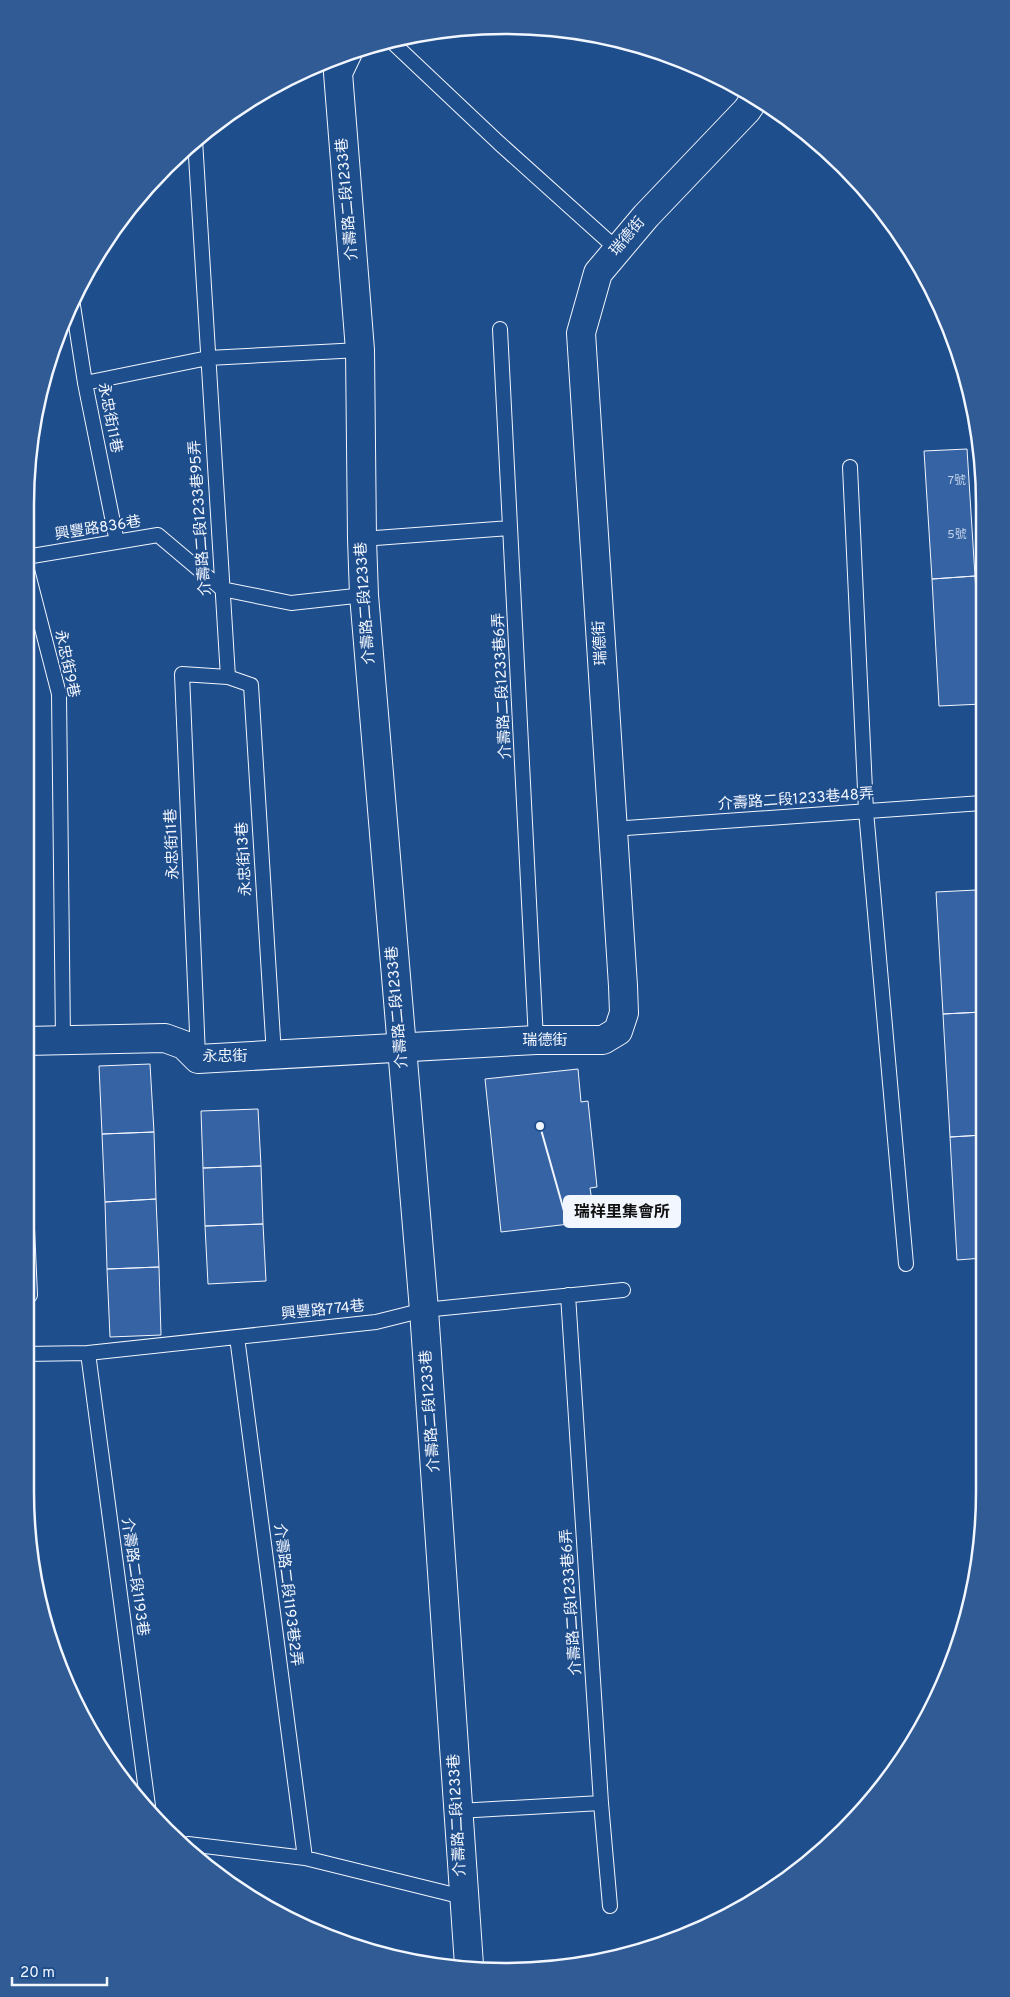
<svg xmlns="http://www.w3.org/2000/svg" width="1010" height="1997" viewBox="0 0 1010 1997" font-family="Overpass,'Noto Sans TC',sans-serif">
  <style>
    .building { fill: #3563a3; stroke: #f2f6ff }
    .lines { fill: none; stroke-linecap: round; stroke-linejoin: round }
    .service-casing { stroke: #f2f6ff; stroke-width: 16 }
    .minor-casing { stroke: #f2f6ff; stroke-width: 30 }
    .tertiary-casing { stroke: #f2f6ff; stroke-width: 30 }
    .service { stroke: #1f4e8c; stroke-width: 14 }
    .minor { stroke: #1f4e8c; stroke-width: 28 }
    .tertiary { stroke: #1f4e8c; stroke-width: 28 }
    .wall { stroke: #f2f6ff; stroke-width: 2.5 }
    .labels { text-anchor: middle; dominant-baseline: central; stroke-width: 4; stroke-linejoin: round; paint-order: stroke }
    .number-label { font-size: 12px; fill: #c3d1e8 }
    .street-label { font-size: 15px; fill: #f2f6ff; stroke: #1f4e8c }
    .rim { fill: none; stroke: #f2f6ff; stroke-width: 2.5 }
    .leader { fill: none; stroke: #f2f6ff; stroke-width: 2 }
    .callout-dot { fill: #f2f6ff; stroke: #1f4e8c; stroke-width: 2 }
    .callout { fill: #f2f6ff; stroke: #f2f6ff; stroke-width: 2 }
    .callout-label { font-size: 16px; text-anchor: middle; font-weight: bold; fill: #111 }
  </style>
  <rect width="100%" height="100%" fill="#1f4e8c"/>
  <!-- building -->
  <path class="building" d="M967,449l8,127 -43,3 -8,-128z
    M975,576l7,128 -43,2 -7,-127z
    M976,890l6,122 -39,2 -7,-122z
    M982,1012l1,123 -33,2 -7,-123z
    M150,1064l4,68 -52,2 -3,-68z
    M578,1069l3,33 7,-1 9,86 -7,1 5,33 -94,11 -16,-153z
    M258,1109l3,57 -58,2 -2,-57z
    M154,1132l2,67 -51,3 -3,-68z
    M983,1135v123l-26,2 -7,-123z
    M261,1166l2,58 -58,2 -2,-58z
    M156,1199l3,68 -52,2 -2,-67z
    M263,1224l3,57 -58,3 -3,-58z
    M159,1267l2,68 -51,2 -3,-68z"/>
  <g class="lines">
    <defs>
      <path id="service" d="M391,41l108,102 119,107
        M195,140l33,537
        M72,299l13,84 32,159
        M500,329l36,711
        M85,383l123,-25 152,-8
        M850,467l16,344 40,453
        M362,539l148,-11
        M26,557l132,-22 64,54 69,14 73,-8
        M26,566l33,128 4,346
        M612,829l370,-26
        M198,1056l-16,-382 46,3 23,8 23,370
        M25,1184l5,111
        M568,1295l33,508 9,103
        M237,1337l68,521
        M88,1353l60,453
        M25,1354l63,-1 288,-31 48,-12 199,-20
        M458,1811l143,-8
        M188,1844l117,14 158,39"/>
      <path id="minor" d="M348,52l-10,21 22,277 2,189 2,56 60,715 45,655"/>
      <path id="tertiary" d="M25,1041l140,-3 19,7 14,14 338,-19h67l15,-9 6,-18 -1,-27 -42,-653 17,-60 48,-57 101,-106 8,-12"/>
    </defs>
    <!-- service casing -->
    <use href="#service" class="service-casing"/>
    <!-- minor casing -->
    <use href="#minor" class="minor-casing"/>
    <!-- tertiary casing -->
    <use href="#tertiary" class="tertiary-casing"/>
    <!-- service -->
    <use href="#service" class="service"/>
    <!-- minor -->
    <use href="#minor" class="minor"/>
    <!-- tertiary -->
    <use href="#tertiary" class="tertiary"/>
    <!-- wall -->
    <path class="wall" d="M885,212l4,7
      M921,274l5,8"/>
  </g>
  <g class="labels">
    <!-- number labels -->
    <g class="number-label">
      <text x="957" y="481">7號</text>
      <text x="957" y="535">5號</text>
    </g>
    <!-- street labels -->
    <g class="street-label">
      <text transform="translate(348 199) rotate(-95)">介壽路二段1233巷</text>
      <text transform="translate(628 237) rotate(-50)">瑞德街</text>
      <text transform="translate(109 418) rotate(79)">永忠街11巷</text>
      <text transform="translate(201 518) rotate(-94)">介壽路二段1233巷95弄</text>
      <text transform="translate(98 529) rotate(-9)">興豐路836巷</text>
      <text transform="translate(366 603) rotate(-94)">介壽路二段1233巷</text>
      <text transform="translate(601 643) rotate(-93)">瑞德街</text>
      <text transform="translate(66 664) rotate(78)">永忠街9巷</text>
      <text transform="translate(503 686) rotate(-93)">介壽路二段1233巷6弄</text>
      <text transform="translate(796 800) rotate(-4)">介壽路二段1233巷48弄</text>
      <text transform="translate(173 844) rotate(-92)">永忠街11巷</text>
      <text transform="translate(245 859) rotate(-93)">永忠街13巷</text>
      <text transform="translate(398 1007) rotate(-95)">介壽路二段1233巷</text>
      <text x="545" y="1041">瑞德街</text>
      <text x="225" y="1057">永忠街</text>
      <text transform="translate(323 1311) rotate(-6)">興豐路774巷</text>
      <text transform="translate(431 1411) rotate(-94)">介壽路二段1233巷</text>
      <text transform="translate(134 1577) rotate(82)">介壽路二段1193巷</text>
      <text transform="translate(287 1595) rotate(83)">介壽路二段1193巷2弄</text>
      <text transform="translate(572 1602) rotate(-94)">介壽路二段1233巷6弄</text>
      <text transform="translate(458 1815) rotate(-93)">介壽路二段1233巷</text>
    </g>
  </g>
  <!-- crop -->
  <path d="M0 0H1010V1997H0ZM505 34H505A471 471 0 0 1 976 505V1492A471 471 0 0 1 505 1963H505A471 471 0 0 1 34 1492V505A471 471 0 0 1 505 34Z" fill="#305b95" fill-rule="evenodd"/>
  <path class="rim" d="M505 34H505A471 471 0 0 1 976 505V1492A471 471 0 0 1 505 1963H505A471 471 0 0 1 34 1492V505A471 471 0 0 1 505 34Z"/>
  <!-- callouts -->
  <path class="leader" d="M540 1126L564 1211"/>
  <circle class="callout-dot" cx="540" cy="1126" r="5"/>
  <rect class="callout" x="564" y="1196" width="116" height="31" rx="5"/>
  <g class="callout-label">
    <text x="622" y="1217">瑞祥里集會所</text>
  </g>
  <!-- scale -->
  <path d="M12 1977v8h95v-8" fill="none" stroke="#f2f6ff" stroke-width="2.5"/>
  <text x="20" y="1977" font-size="15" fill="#f2f6ff" stroke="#1f4e8c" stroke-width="4" paint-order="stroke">20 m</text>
</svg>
